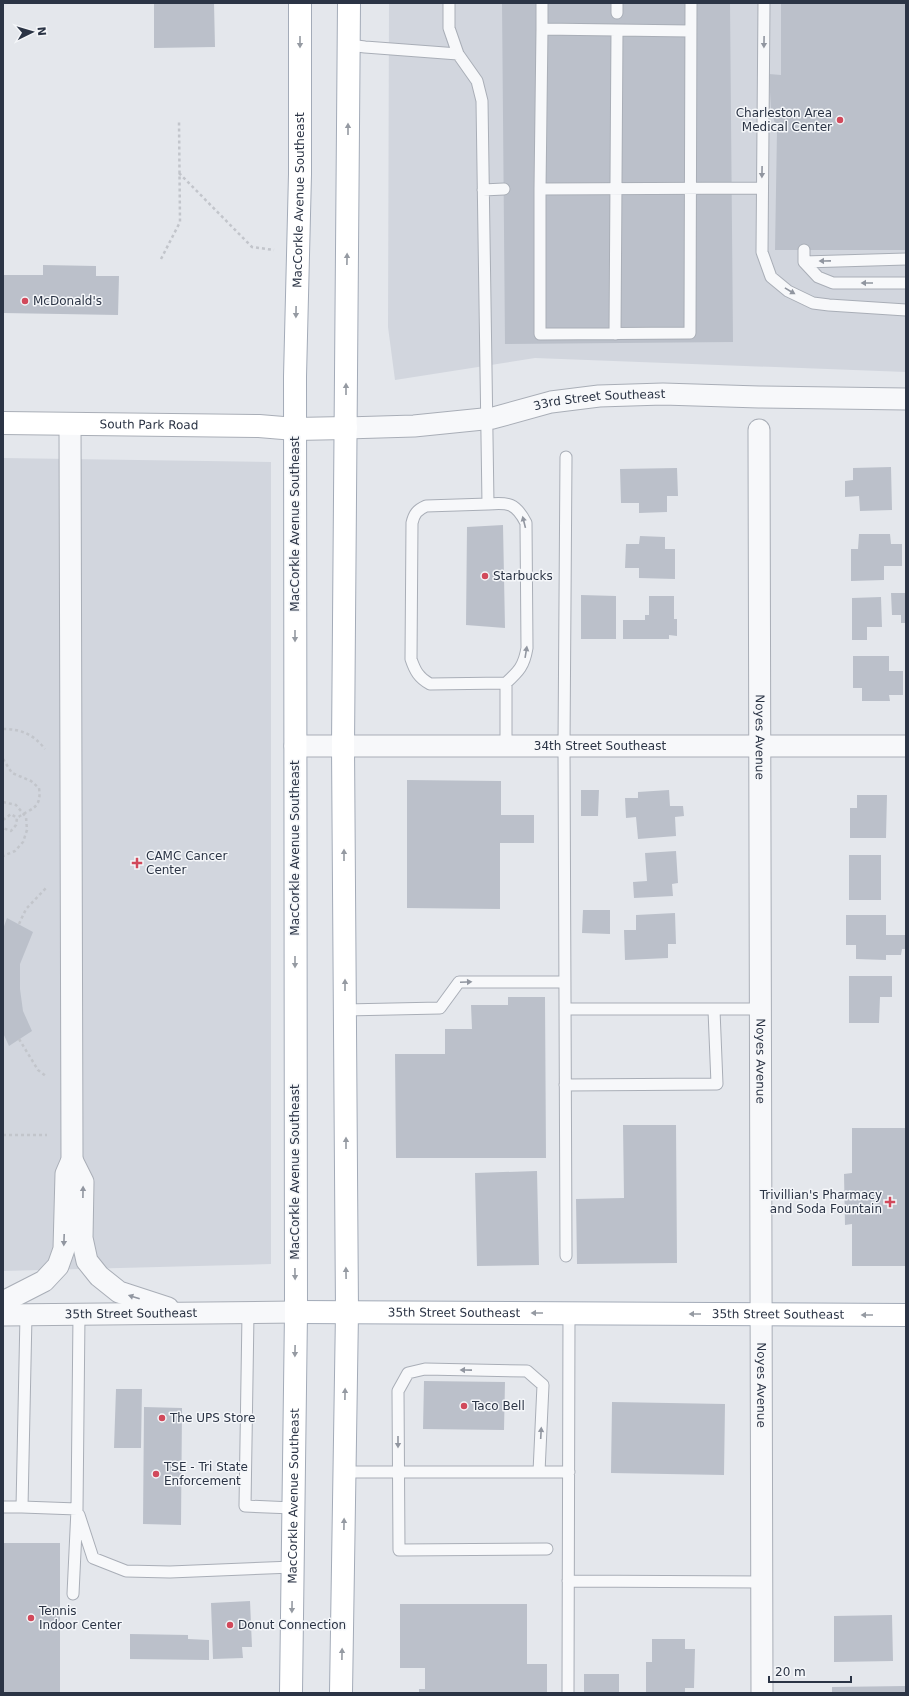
<svg xmlns="http://www.w3.org/2000/svg" width="909" height="1696" viewBox="0 0 909 1696" font-family="'DejaVu Sans',sans-serif">
  <style>
    .built { fill: #d2d6de }
    .building { fill: #bbc0ca }
    .lines { fill: none; stroke-linecap: round; stroke-linejoin: round }
    .lane-casing { stroke: #a9aeb7; stroke-width: 13 }
    .street-casing { stroke: #a9aeb7; stroke-width: 23 }
    .secondary-casing { stroke: #a9aeb7; stroke-width: 24 }
    .primary-casing { stroke: #a3abb8; stroke-width: 24 }
    .path { stroke: #c2c5cb; stroke-width: 2.5; stroke-dasharray: 3 3; stroke-linecap: butt }
    .lane { stroke: #f7f8fa; stroke-width: 11 }
    .street { stroke: #f7f8fa; stroke-width: 21 }
    .secondary { stroke: #fff; stroke-width: 22 }
    .primary { stroke: #fff; stroke-width: 22 }
    .oneway { fill: #959aa2 }
    .oneway2 { fill: #9196a0 }
    .poi-dot { fill: #d1495b; stroke: #f4f6f9; stroke-width: 1.5 }
    .labels { text-anchor: middle; dominant-baseline: central; stroke-width: 3; stroke-linejoin: round; paint-order: stroke }
    .poi-label { font-size: 12px; fill: #2b3445; stroke: #f4f6f9; text-anchor: start }
    .street-label { font-size: 12px; fill: #2b3445; stroke: #f4f6f9 }
  </style>
  <rect width="100%" height="100%" fill="#e4e7ec"/>
  <!-- built -->
  <path class="built" d="M389,3h517v369l-371,-14 -140,22 -7,-53z
    M3,458l268,4v802l-268,7z"/>
  <!-- building -->
  <path class="building" d="M154,3h60l1,44 -61,1z
    M502,3h228l3,339 -228,2z
    M781,3h125v247h-131l2,-120 -6,-20 -2,-36 12,1z
    M43,265l53,1v10h23l-1,39 -115,-2v-38h40z
    M891,467l1,43 -32,1 -1,-15 -14,1v-16l8,-1v-12z
    M677,468l1,28h-11v16l-28,1v-10h-18l-1,-34z
    M503,525l2,103 -39,-3 1,-98z
    M859,534h31l1,10h11v22h-18v14l-33,1v-32h7z
    M640,536l25,1v12h10v30l-36,-1v-10h-14l1,-24h13z
    M891,593h15v30h-5v-8h-9z
    M581,595l35,1v43h-35z
    M649,596h25v23h3v17l-8,-1v4h-46v-19h22v-5h4z
    M881,597l1,30h-15v13h-15v-42z
    M853,656h36v15h14v24h-14l1,6h-28v-13h-9z
    M407,780l94,1v34h33v28h-34v66l-93,-1z
    M581,790h18l-1,26h-17z
    M669,790l1,16h13l1,10 -9,1 1,19 -38,3 -2,-22 -10,1 -1,-20h13v-6z
    M857,795h30l-1,43h-36v-30h7z
    M676,851l2,32 -6,1 1,12 -39,2 -1,-16 14,-1 -2,-28z
    M849,855h32v45h-32z
    M583,910h27v24l-28,-1z
    M675,913l1,31h-8v14l-43,2 -1,-30h12v-15z
    M846,915h40v20h20v14h-4l-1,6h-15v5l-30,-1v-14h-10z
    M7,918l26,14 -13,32v25l3,22 9,20 -23,15 -6,-13v-104z
    M849,976h43v21h-12l-1,26h-30z
    M508,997h37l1,161h-150l-1,-104h50v-25h27l-1,-24h37z
    M623,1125h53l1,138 -100,1 -1,-65 48,-1z
    M852,1128h54v138h-54v-42l-7,1 -1,-51 8,-1z
    M537,1171l2,94 -62,1 -2,-93z
    M424,1381l81,1 -1,48 -81,-1z
    M116,1389h26l-1,59h-27z
    M612,1402l113,2 -1,71 -113,-2z
    M144,1407l38,1 -1,117 -38,-1z
    M3,1543h57v150h-57z
    M250,1601l2,46h-10l1,11 -30,1 -2,-56z
    M400,1604h127v60h20v29h-128v-4h6v-21h-25z
    M892,1615l1,46 -59,1v-46z
    M130,1634l58,1v4l21,1v20l-79,-1z
    M652,1639h33v10h10l-1,39h-9v5l-39,-1v-30h6z
    M584,1674h35v19h-35z
    M906,1686v7h-74v-6z"/>
  <g class="lines">
    <defs>
      <path id="lane" d="M449,3v25l9,26 19,27 5,20 6,403 -62,2c-9,4 -12,8 -14,17l-1,136c4,12 8,19 19,25l76,-1v63
        M691,3l-1,330 -150,1v-145c74,0 148,-1 222,-1
        M764,3l-2,249 9,25 17,14 25,12 16,2 77,5
        M617,13v-10
        M542,29v-26
        M617,30l73,1
        M349,45l16,2 93,7
        M540,189l2,-160 75,1 -2,304
        M483,190l21,-1
        M804,250v12l14,15 15,6h73
        M804,262l102,-3
        M488,504c20,-2 28,-1 38,19l1,125c-3,18 -8,23 -21,35
        M565,1009h196
        M345,1010l95,-2 19,-26h106
        M565,1085l152,-1 -3,-74
        M566,1256l-2,-510 2,-289
        M248,1314l-3,192 48,2
        M26,1315l-4,192 55,2
        M344,1472h225
        M539,1472l4,-87 -16,-14 -102,-2 -17,4 -10,18 1,159 148,-1
        M3,1507h19
        M79,1515l14,43 33,13 44,1 123,-5
        M568,1581l194,1
        M73,1594l4,-85 2,-194
        M568,1693l1,-380"/>
      <g id="street">
        <path id="s1" d="M346,428l68,-2 79,-8 58,-16 48,-6 64,-2 96,3 147,2"/>
        <path id="s2" d="M759,430l3,1263"/>
        <path id="s3" d="M295,746h611"/>
        <path d="M72,1160l11,22 -1,56 5,23 12,15 20,16 49,16"/>
        <path d="M3,1302l41,-21 14,-15 6,-17 2,-75 6,-14 -2,-736"/>
        <path id="s4" d="M3,1315l293,-3"/>
      </g>
      <g id="secondary">
        <path id="s5" d="M3,423l256,3 36,3 51,-1"/>
      </g>
      <g id="primary">
        <path id="s6" d="M296,1312l610,3"/>
        <path id="s7" d="M291,1693l5,-381 -1,-935 5,-203v-171"/>
        <path d="M341,1693l6,-381 -4,-566 6,-743"/>
      </g>
    </defs>
    <!-- lane casing -->
    <use href="#lane" class="lane-casing"/>
    <!-- street casing -->
    <use href="#street" class="street-casing"/>
    <!-- secondary casing -->
    <use href="#secondary" class="secondary-casing"/>
    <!-- primary casing -->
    <use href="#primary" class="primary-casing"/>
    <!-- path -->
    <path class="path" d="M179,173l73,74 22,3
      M161,259l19,-37 -1,-101
      M3,729c19,0 31,6 42,20
      M3,759l9,14 19,8 8,7c3,21 -8,20 -22,30
      M3,802l13,3 10,12 1,13 -4,12 -8,9 -12,5
      M3,820l8,-6 6,4 -1,7 -5,6 -8,-3
      M19,924l7,-15 20,-21
      M19,1039l19,31 9,7
      M3,1135h44"/>
    <!-- lane -->
    <use href="#lane" class="lane"/>
    <!-- street -->
    <use href="#street" class="street"/>
    <!-- secondary -->
    <use href="#secondary" class="secondary"/>
    <!-- primary -->
    <use href="#primary" class="primary"/>
  </g>
  <!-- one-way arrows -->
  <defs><path id="oneway-solid" d="M-6-.8H1V-3.2L6.5 0L1 3.2V.8H-6Z"/></defs>
  <g class="oneway">
    <use href="#oneway-solid" transform="translate(300 42) rotate(90)"/>
    <use href="#oneway-solid" transform="translate(348 129) rotate(-90)"/>
    <use href="#oneway-solid" transform="translate(347 259) rotate(-89)"/>
    <use href="#oneway-solid" transform="translate(296 312) rotate(91)"/>
    <use href="#oneway-solid" transform="translate(346 389) rotate(-90)"/>
    <use href="#oneway-solid" transform="translate(295 636) rotate(90)"/>
    <use href="#oneway-solid" transform="translate(344 855) rotate(-90)"/>
    <use href="#oneway-solid" transform="translate(295 962) rotate(90)"/>
    <use href="#oneway-solid" transform="translate(345 985) rotate(-90)"/>
    <use href="#oneway-solid" transform="translate(346 1143) rotate(-90)"/>
    <use href="#oneway-solid" transform="translate(346 1273) rotate(-91)"/>
    <use href="#oneway-solid" transform="translate(295 1274) rotate(89)"/>
    <use href="#oneway-solid" transform="translate(537 1313) rotate(-180)"/>
    <use href="#oneway-solid" transform="translate(695 1314) rotate(-180)"/>
    <use href="#oneway-solid" transform="translate(867 1315) rotate(-180)"/>
    <use href="#oneway-solid" transform="translate(295 1351) rotate(91)"/>
    <use href="#oneway-solid" transform="translate(345 1394) rotate(-89)"/>
    <use href="#oneway-solid" transform="translate(344 1524) rotate(-89)"/>
    <use href="#oneway-solid" transform="translate(292 1607) rotate(91)"/>
    <use href="#oneway-solid" transform="translate(342 1654) rotate(-89)"/>
  </g>
  <g class="oneway2">
    <use href="#oneway-solid" transform="translate(764 42) rotate(91)"/>
    <use href="#oneway-solid" transform="translate(762 172) rotate(91)"/>
    <use href="#oneway-solid" transform="translate(825 261) rotate(179)"/>
    <use href="#oneway-solid" transform="translate(867 283) rotate(-180)"/>
    <use href="#oneway-solid" transform="translate(790 291) rotate(31)"/>
    <use href="#oneway-solid" transform="translate(524 522) rotate(-104)"/>
    <use href="#oneway-solid" transform="translate(526 652) rotate(-81)"/>
    <use href="#oneway-solid" transform="translate(466 982) rotate(-2)"/>
    <use href="#oneway-solid" transform="translate(83 1192) rotate(-89)"/>
    <use href="#oneway-solid" transform="translate(64 1240) rotate(92)"/>
    <use href="#oneway-solid" transform="translate(134 1297) rotate(-162)"/>
    <use href="#oneway-solid" transform="translate(466 1370) rotate(-179)"/>
    <use href="#oneway-solid" transform="translate(541 1433) rotate(-87)"/>
    <use href="#oneway-solid" transform="translate(398 1442) rotate(90)"/>
  </g>
  <!-- markers -->
  <g class="poi-dot">
    <circle cx="840" cy="120" r="4"/>
    <circle cx="25" cy="301" r="4"/>
    <circle cx="485" cy="576" r="4"/>
    <path d="M135 857h4v4h4v4h-4v4h-4v-4h-4v-4h4z"/>
    <path d="M888 1196h4v4h4v4h-4v4h-4v-4h-4v-4h4z"/>
    <circle cx="464" cy="1406" r="4"/>
    <circle cx="162" cy="1418" r="4"/>
    <circle cx="156" cy="1474" r="4"/>
    <circle cx="31" cy="1618" r="4"/>
    <circle cx="230" cy="1625" r="4"/>
  </g>
  <g class="labels">
    <!-- poi labels -->
    <g class="poi-label">
      <text x="832" y="113" text-anchor="end">Charleston Area<tspan x="832" dy="14">Medical Center</tspan></text>
      <text x="33" y="301">McDonald's</text>
      <text x="493" y="576">Starbucks</text>
      <text x="146" y="856">CAMC Cancer<tspan x="146" dy="14">Center</tspan></text>
      <text x="882" y="1195" text-anchor="end">Trivillian's Pharmacy<tspan x="882" dy="14">and Soda Fountain</tspan></text>
      <text x="472" y="1406">Taco Bell</text>
      <text x="170" y="1418">The UPS Store</text>
      <text x="164" y="1467">TSE - Tri State<tspan x="164" dy="14">Enforcement</tspan></text>
      <text x="39" y="1611">Tennis<tspan x="39" dy="14">Indoor Center</tspan></text>
      <text x="238" y="1625">Donut Connection</text>
    </g>
    <!-- street labels -->
    <g class="street-label">
      <text stroke="none"><textPath href="#s7" startOffset="1493">MacCorkle Avenue Southeast</textPath></text>
      <text stroke="none"><textPath href="#s1" startOffset="256">33rd Street Southeast</textPath></text>
      <text stroke="none"><textPath href="#s5" startOffset="146">South Park Road</textPath></text>
      <text transform="translate(295 524) rotate(-90)">MacCorkle Avenue Southeast</text>
      <text stroke="none"><textPath href="#s2" startOffset="307">Noyes Avenue</textPath></text>
      <text stroke="none"><textPath href="#s3" startOffset="305">34th Street Southeast</textPath></text>
      <text transform="translate(295 848) rotate(-90)">MacCorkle Avenue Southeast</text>
      <text stroke="none"><textPath href="#s2" startOffset="631">Noyes Avenue</textPath></text>
      <text transform="translate(295 1172) rotate(-90)">MacCorkle Avenue Southeast</text>
      <text stroke="none"><textPath href="#s6" startOffset="158">35th Street Southeast</textPath></text>
      <text stroke="none"><textPath href="#s4" startOffset="128">35th Street Southeast</textPath></text>
      <text stroke="none"><textPath href="#s6" startOffset="482">35th Street Southeast</textPath></text>
      <text stroke="none"><textPath href="#s2" startOffset="955">Noyes Avenue</textPath></text>
      <text stroke="none"><textPath href="#s7" startOffset="197">MacCorkle Avenue Southeast</textPath></text>
    </g>
  </g>
  <!-- border -->
  <rect width="909" height="1696" fill="none" stroke="#2b3445" stroke-width="8"/>
  <!-- north arrow -->
  <g transform="translate(32 32) rotate(85)" stroke="#f4f6f9" stroke-width="3" paint-order="stroke">
  <path d="M0-3L7 15L0 10L-7 15Z" fill="#2b3445"/>
  <text y="-6" font-size="11" font-weight="bold" text-anchor="middle" fill="#2b3445">N</text>
  </g>
  <!-- scale -->
  <path d="M769 1676v6h82v-6" fill="none" stroke="#2b3445" stroke-width="2"/>
  <text x="775" y="1676" font-size="12" fill="#2b3445" stroke="#f4f6f9" stroke-width="3" paint-order="stroke">20 m</text>
</svg>
